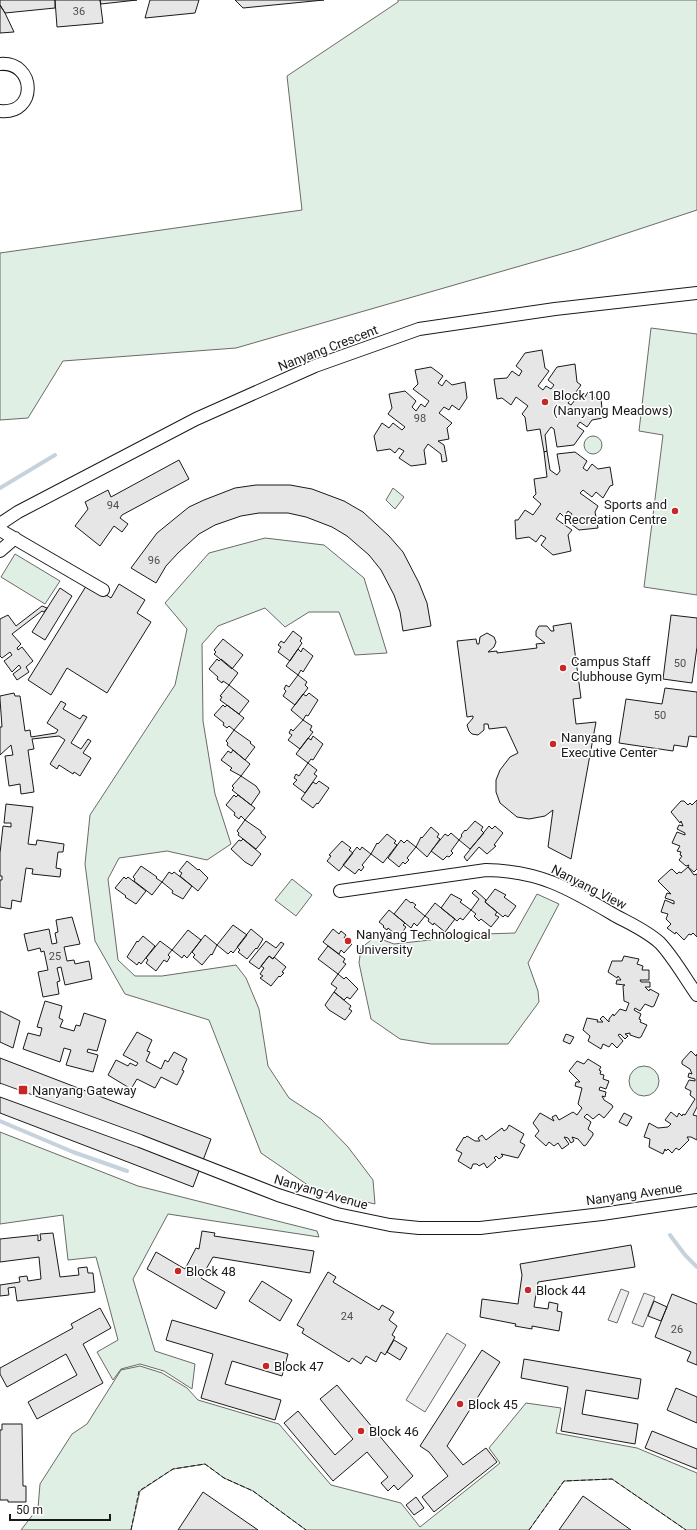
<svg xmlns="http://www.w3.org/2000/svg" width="697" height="1530" viewBox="0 0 697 1530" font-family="Roboto,sans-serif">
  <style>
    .green { fill: #e0efe3; stroke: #6a6a6a }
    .parking { fill: #ededed; stroke: #6a6a6a }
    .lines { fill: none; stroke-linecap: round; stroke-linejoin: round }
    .stream { stroke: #c6d2dc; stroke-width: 4 }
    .building { fill: #e6e6e6; stroke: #1a1a1a }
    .minor-casing { stroke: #1a1a1a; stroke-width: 14 }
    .minor { stroke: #fff; stroke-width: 12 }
    .fence { stroke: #1a1a1a; stroke-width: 1; stroke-dasharray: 5 2; stroke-linecap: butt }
    .poi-dot { fill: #c62828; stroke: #fff; stroke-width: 1.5 }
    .labels { text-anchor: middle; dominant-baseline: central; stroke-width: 3; stroke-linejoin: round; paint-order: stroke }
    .number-label { font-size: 11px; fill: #4d4d4d }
    .street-label { font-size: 13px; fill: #1a1a1a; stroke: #fff }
    .poi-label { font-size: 13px; fill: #1a1a1a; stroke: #fff; text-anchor: start }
  </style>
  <rect width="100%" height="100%" fill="#fff"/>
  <!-- green -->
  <path class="green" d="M398,0h299v210l-118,39 -343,99 -173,13 -35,57 -28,2v-167l302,-43 -15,-134 111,-74z
    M651,328l46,6v261l-53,-8 19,-152 -24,-4z
    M584 445a9 9 0 1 1 18 0a9 9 0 1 1-18 0Z
    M393,488l11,9 -9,12 -9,-9z
    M265,538l59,7 40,33 23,75 -32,2 -16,-43h-30l-24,15 -20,-19 -47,18 -16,18 1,77 12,73 16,50 -24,16 -40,-9 -48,7 -11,21 10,81 17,16h27l74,-11 10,13 13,31 9,57 21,32 32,21 27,28 25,33 2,24 -60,-14 -54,-37 -52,-133 -84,-26 -30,-53 -10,-77 5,-49 85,-130 12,-56 -22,-26 44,-50z
    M15,554l45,27 -15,23 -44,-27z
    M292,879l20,16 -16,21 -21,-16z
    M537,894l22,10 -31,59 10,28 1,11 -31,42h-77l-31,-5 -29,-20 -12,-56 2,-15 14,-11 19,7 90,-10 31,-1z
    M629 1081a15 15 0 1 1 30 0a15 15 0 1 1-30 0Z
    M0,1132l138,54 179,45 2,6 -151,-23 -35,65 22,72 40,13 -3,25 -28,-18 -24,-7 -19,5 -8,11 -16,-28 21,-12 -22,-83 -28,3 -5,-45 -63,9z
    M140,1366l22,7 25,15 11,12 81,24 52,61 70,18 19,24 80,-64 -11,-15 37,-45 35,5 -5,25 81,15 60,25v57h-11l-74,-51 -48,2 -35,49h-223l-53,-39 -29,-13 -19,-14 -32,5 -33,22 -9,39h-110l17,-22 2,-24 32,-50 15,-10 34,-54z"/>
  <!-- parking -->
  <path class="parking" d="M621,1289l8,3 -12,31 -9,-3z
    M644,1293l11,4 -12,30 -11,-4z
    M447,1333l19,12 -41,67 -19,-12z"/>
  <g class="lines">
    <!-- stream -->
    <path class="stream" d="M0,488l55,-33
      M0,1121l73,31 54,19
      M670,1235l15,20 12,12"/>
  </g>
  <!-- building -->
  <path class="building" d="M0,0h55v8l-50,5 -5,-8z
    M55,0h45l3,23 -46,4z
    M100,0h37l-36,4z
    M150,0h49l-4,13 -50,5z
    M235,0h89l-81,8z
    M0,5l5,8 9,19 -14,1z
    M542,350l3,18 4,3 -11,15 5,4 3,-4 5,3 3,-4 -6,-5 9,-13 18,-3 2,18 4,3 -13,18 3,2 7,-9 5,4 5,-8 10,8 3,-1 2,19 -11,2 -5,7 -7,-5 -3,4 7,5 -10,14 -17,2 -3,-18 -3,-2 -6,8 2,16 -3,1 -4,-23 -13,2 -2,-14 -3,-3 6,-8 -12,-9 -5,8 -9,-7 -5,1 -3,-20 13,-1 5,-7 7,5 3,-5 -6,-5 9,-13z
    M431,367l12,9 -5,7 4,3 4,-6 6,5 13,-3 2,16 -8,12 -7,-5 -3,5 -5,-3 -5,6 13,10 -5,5 2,11 -11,2 6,4 3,16 -5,1 -1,-8 -13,-10 -4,6 2,14 -15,2 -12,-8 5,-7 -5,-3 -4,5 -5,-4 -13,2 -3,-15 8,-13 7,5 4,-5 9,7 3,-3 -17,-13 4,-6 -3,-14 16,-3 11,10 -4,6 4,4 5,-7 4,3 4,-6 -16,-12 5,-5 -3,-14z
    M547,451l3,19 7,5 3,-4 -3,-17 18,-2 12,9 -4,7 4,3 5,-7 6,5 12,-2 3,18 -3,1 -7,12 -7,-6 -4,5 -9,-7 -3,3 18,13 -3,6 3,16 -19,2 -12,-9 5,-7 -4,-3 -4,6 -4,-4 -4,6 16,11 -4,5 3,16 -18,4 -12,-10 5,-7 -5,-3 -5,7 -7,-5 -13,2 -1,-19h3l7,-10 8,5 8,-11 -8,-7 3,-3 -2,-15 13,-2 -3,-25z
    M179,460l10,19 -67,36 -2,3 8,6 -6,8 -8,-6 -14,20 -25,-20 13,-17 -3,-7 23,-12 3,7z
    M256,485h34l22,4 32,12 19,11 26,24 14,16 16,31 8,20 4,23 -28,5 -3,-19 -6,-17 -13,-25 -12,-15 -22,-19 -15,-9 -26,-10 -18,-4h-29l-18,3 -26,9 -16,9 -21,19 -12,13 -10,17 -25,-15 26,-35 32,-26 15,-7 31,-12z
    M88,583l23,15 8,-14 26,16 -8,13 14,9 -44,71 -40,-25 -16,27 -23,-15z
    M60,588l12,8 -27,44 -13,-8z
    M42,606l5,2 -3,4 -2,-1 -30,23 9,10 -4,4 1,2 4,-3 11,14 -7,6 3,5 -12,8 -4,-6 8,-6 -2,-3 -7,7 -8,-11 8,-6 -2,-3 -8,6 -2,-2v-37l8,-4 8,11z
    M671,615l26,3v29l-5,36 -29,-4z
    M571,623l10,75 -8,1 3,25 20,-2 -25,137 -23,-12 5,-37 -8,6 -16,3 -12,-2 -17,-14 -4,-11v-12l4,-10 10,-13 8,-4 -12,-26 -17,2 -1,-5h-4v6l-6,5 -6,-1 -3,-3 -2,-6 6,-7v-2l-6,1 -10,-76 19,-2 1,5h2l1,-7 7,-4 7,4 2,5 -2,5 -6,5 9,-1v2l40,-5 -1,-4 9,-1 -9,-7v-5l3,-5h8l4,5h3l-1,-5z
    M293,631l9,7 -2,3 2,2 -12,18 -12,-9 3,-5 -3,-2 3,-4 3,2z
    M223,639l20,16 -11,14 -18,-15 2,-2 -2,-2z
    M303,648l10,8 -10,16 -2,-2 -3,5 -12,-9 12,-17 3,3z
    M217,659l2,2 2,-2 17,14 -9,12 -6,-4 -1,2 -5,-4 1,-2 -9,-8z
    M298,675l9,7 -2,3 3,3 -13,17 -12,-9 3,-5 -2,-2 2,-4 3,2z
    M229,685l20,16 -10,13 -19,-14 2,-3 -2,-1z
    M665,688l32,4v45l-8,-1 -2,11 -13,-2 -1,6 -54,-8 7,-44 36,5z
    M14,693l1,3h5l5,35 5,-1 1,7 25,-4 2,-3 -11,-7 14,-22 5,3 -3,5 17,10 3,-4 4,2 -16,26 10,6 7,-10 3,2 -8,12 8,5 -11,18 -6,-4 -1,2 -14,-9 -2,4 -7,-5 15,-24 -6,-4 -27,3 2,10 -6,1 6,42 -13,2 -1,-10 -11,2 -4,-30 8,-1 -2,-10 -11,10v-28h2l-2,-28v-3z
    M309,693l9,7 -10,16 -2,-1 -3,5 -12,-10 12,-16 3,2z
    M223,705l2,2 2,-2 17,13 -10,12 -5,-4 -2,2 -4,-3 1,-2 -10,-8z
    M303,720l9,6 -2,4 3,2 -13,17 -12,-9 4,-5 -3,-2 2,-4 2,2z
    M234,730l17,12 -1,1 5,4 -10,13 -18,-15 1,-2 -2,-2z
    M313,736l10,8 -10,16 -2,-1 -3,4 -12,-9 12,-16 3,2z
    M233,750l17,14 -9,12 -11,-6 2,-2 -11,-8 7,-9 3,2z
    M308,763l9,7 -3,4 3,2 -12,17 -12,-9 4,-4 -3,-2 2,-4 3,2z
    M241,776l15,10 4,6 -9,13 -19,-15 2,-2 -2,-2z
    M319,781l10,7 -11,16 -1,-1 -4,5 -12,-9 12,-17 3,2z
    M234,795l2,2 2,-2 17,13 -10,12 -4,-4 -2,3 -5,-4 1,-2 -9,-8z
    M697,800v69l-3,3 -6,-5 1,-2 -3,1 -7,-6 3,-4 -2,-1 1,-3 -4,-1 3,-5 -8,-3 5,-11 8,3v-2l-8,-4 2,-4 4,1 -2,-5 -1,2 -9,-11 10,-11h3l4,4 2,-2 2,2z
    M6,804l27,3 -5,37 8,1 1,-5 27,4 -1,8h-5l-2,16 5,1 -1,8 -28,-3 1,-5 -7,-1 -5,34 -9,-2 -1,9 -11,-2v-27h2v-4h-2v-23l3,-27 8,1v-4h-7z
    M245,820l16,11v2l5,4 -10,12 -18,-14 1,-2 -2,-2z
    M475,821l8,6 -2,3 3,3 -14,16 -11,-9 3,-4 -1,-1 4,-5 1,1z
    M489,826l3,3 3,-3 8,7 -9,12 2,1 -9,8 -8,-7 -12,14 -3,-4z
    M431,827l8,7 -2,3 3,2 -13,18 -11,-10 5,-10 1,1z
    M451,833l8,7 -8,11 2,2 -4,4 -2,-1 -4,4 -12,-9 14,-17 3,2z
    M387,834l9,7 -2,2 3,2 -14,18 -12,-9 6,-11 1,1z
    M243,839l18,15 -9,12 -7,-4 -14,-13 8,-9 2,1z
    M401,840l3,3 3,-3 9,7 -9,11 2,2 -4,4 -2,-2 -4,5 -11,-9z
    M342,841l9,7 -2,2 4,3 -14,18 -12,-10 4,-5 -2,-1z
    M357,847l3,3 2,-3 9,7 -9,11 2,2 -3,4 -2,-2 -4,5 -12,-9z
    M187,861l11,9 1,-1 9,9 -10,13 -18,-15 2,-3 -3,-2z
    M141,866l16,11 -1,1 6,4 -10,13 -18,-14 1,-2 -2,-2z
    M688,867l6,8 3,-1v63l-4,-4 -2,2 -2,-1 -5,6 -8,-8 -1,2 -8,-6 4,-4 -5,-5 2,-5 -7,-2 4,-12 9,4v-3l-9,-3 2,-5 4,1 -13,-13 12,-11 2,-1 5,5 2,-2 2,1z
    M169,872l3,2 2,-2 18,14 -9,13 -11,-6 1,-2 -11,-9z
    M124,877l2,2 2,-2 18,14 -10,13 -11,-7 1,-1 -11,-8z
    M495,889l11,6 -2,2 12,9 -8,11 -3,-2 -2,2 -18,-15z
    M475,890l11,10 -1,2 12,10 -2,3 4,2 -8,10 -10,-8 -2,2 -5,-5 2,-2 -5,-4 8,-11 -7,-6z
    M451,894l11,6 -2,2 11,8 -8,10 -3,-2 -3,3 -16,-13z
    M406,899l5,4 1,-1 4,3 -2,2 11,9 -8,10 -3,-3 -3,5 -17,-14z
    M435,903l20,16 -10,13 -11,-9 -1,2 -5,-4 1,-2 -4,-3z
    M389,910l16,13 -2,2 3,2 -7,10 -11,-9 -1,2 -4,-3 1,-1 -5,-4z
    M72,917l8,27 -16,3 3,14 7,-1 1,4 14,-3 3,18 -27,6 -4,-18 -4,1 3,13 -3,1 2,12 -16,3 -5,-25 10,-2 -4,-19 -3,1 -1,-4 -12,3 -4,-17 25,-5 3,15 5,-1 -2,-10 3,-1 -2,-12z
    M233,925l14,10 -14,18 -2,-2 -3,3 -11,-9z
    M251,929l12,10 -6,10 -1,-1 -9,11 -9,-7 2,-2 -3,-3z
    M333,929l6,5 2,-3 5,4 -2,3 8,6 -8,9 -3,-3 -2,4 -16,-12z
    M188,930l13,10 -14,18 -3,-3 -2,3 -10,-8z
    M205,935l12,10 -5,10 -1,-1 -9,11 -9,-8 2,-2 -3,-3z
    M143,936l12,10 -14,18 -2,-2 -2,3 -10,-8 10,-16 1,1z
    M160,941l12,9 -4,5 2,2 -3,5 -3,-2 -8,11 -10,-8 2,-3 -2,-2z
    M266,941l10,7 5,-6 3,2 -11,15 -4,-3 -10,13 -10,-7z
    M328,946l17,13 -2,3 3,2 -8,10 -20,-15z
    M269,956l4,3 1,-2 12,10 -4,5 2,1 -4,4 -1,-1 -8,10 -11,-8 3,-2 -3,-2 4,-6 -3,-2z
    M624,956l15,3 -2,5 6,2 -1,4h7v10h-9l1,2h9v5h-5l4,4 1,-2 9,5 -5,12 -2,1 -7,-3 -5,7 -5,-3 -1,2 7,4 -2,5 2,1 -1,2 7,3 -6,12 -2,1 -9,-3v-2l-5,1 3,2 -3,3 -5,-5 -2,1 5,6 -6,7 -5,-5 -3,4 -6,-3 -2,5 -13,-8 2,-5 -7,-6 4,-12 11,2 -1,2h6l-3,-3 3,-3 6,6v-3l4,-5 1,2 6,-7 6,2 3,-8 -5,-2 -1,-15 2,-1 -9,-1 1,-4h4l-3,-4 -1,2 -9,-6 4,-11h10z
    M338,974l6,5 2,-2 12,12 -8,10 -3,-2 -3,3 -10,-8 3,-4 -6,-4z
    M334,992l17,14 -2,3 3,2 -7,9 -16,-10 -4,-5z
    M45,1001l17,5 -3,12 4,2 -3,7 14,4 2,-6 4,1 4,-13 22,7 -9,31 -9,-2 -1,3 11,3 -5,17 -27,-7 5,-15 -7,-2 -4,14 -37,-13 5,-16 12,3 2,-8 -5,-1z
    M0,1011l20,10 -7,27 -13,-6z
    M137,1032l15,8 -5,11 3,1 -4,9 15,8 4,-9 3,2 6,-10 13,7 -5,11 2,1 -7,14 -16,-8 -6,11 -18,-9 -6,10 -23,-14 8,-15 12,6 2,-3 6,3 2,-3 -15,-8z
    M566,1034l8,3 -4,7 -7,-3z
    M691,1051l5,5 1,-2v53l-4,8 4,1v24l-6,-3h-4l2,3 -10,10 -3,-2 -4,5 -4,-4 -2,2 -1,-2 -2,5 -14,-7 1,-8 -6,-2 5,-14 9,5 10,-1 3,-3 -6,-4 6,-8 6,5 2,-4 3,3 1,-2 2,1 10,-16 -5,-4 1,-4 -6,-3 4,-8 6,1v-2l-7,-2 1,-4 3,1 -2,-5 -8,-5v-3z
    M0,1058l211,81 -18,48 -193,-74z
    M588,1059l13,8 -2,3 2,1 -1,3 4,1 -1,4 6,2 -3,8 -6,-2 -1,3 7,2 -1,5 -3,-1 2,4 8,5 1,2 -9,11 -5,-4 -6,5 -6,-5 -3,3 7,5 -3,7 5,4v2l-7,10 -2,1 -6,-7 -6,-2 2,4 -3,2 -3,-5 -4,-1 5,7 -7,5 -4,-6 -4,3 -5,-4 -3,4 -11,-10 4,-5 -6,-8 7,-10 14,8 -2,-4 4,-2 3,5 14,-8 4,3 5,-7 -4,-4 4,-16 -7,-2 1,-4h4l-11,-11 8,-10 7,3z
    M624,1113l8,4 -5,9 -8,-4z
    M509,1125l15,9 -4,8 5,3 -7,13 -17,-4 2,2 -4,3 -3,-3 -2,2 2,2 -9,8 -3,-5 -5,3 -2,-2h-4l-2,5 -13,-8 4,-8 -6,-3 8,-13 1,1 2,-2 8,5h5l-2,-3 4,-3 4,5 16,-12 2,3 3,-2z
    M202,1231l13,2 -1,3 100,15 -4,22 -97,-16 -12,21 24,14 -9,17 -69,-40 9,-17 29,17 11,-21 3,1z
    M53,1233l7,44 19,-2 -1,-7 9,-1 1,6h5l2,19 -78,9 -2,-14 -7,1 1,7 -9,1v-11l20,-3 -1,-5 8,-1 1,5 13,-2 -2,-22 -39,5v-23l38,-4v6l3,-1 -1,-6z
    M631,1245l4,22 -97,15 -4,25 14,2 1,-7 9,2 -1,7 5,1 -3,19 -27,-5v3l-17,-3 1,-2 -36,-7 2,-18 36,5 4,-29 -2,-11z
    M328,1272l8,5 -3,5 46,28 3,-5 12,7 -5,8 8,6 -5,9 3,2 -10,18 -4,-3 -5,10 -10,-6 -5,8 -9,-6 -3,4 -47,-29 2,-4 -7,-4z
    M262,1281l30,19 -12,21 -31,-20z
    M672,1294l25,10v61l-10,-4 4,-9 -36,-15z
    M654,1301l13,6 -6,14 -13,-5z
    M100,1308l11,20 -28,16 20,39 -66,36 -9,-17 49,-27 -11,-21 -59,33 -7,-13v-6l73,-40 -2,-4z
    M172,1320l116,34 -6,22 -50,-15 -7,23 56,16 -6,20 -74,-22 12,-44 -47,-14z
    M394,1340l13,8 -7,12 -13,-8z
    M482,1350l18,12 -53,84 16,19 23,-17 11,14 -63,50 -12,-15 26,-21 -19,-24 -9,-6z
    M524,1359l117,20 -3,20 -52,-9 -4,24 56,10 -3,20 -74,-13 7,-44 -47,-9z
    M337,1385l76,91 -15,14 -4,-5 -6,6 -7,-8 7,-6 -21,-25 -34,29 -49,-58 14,-12 37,44 18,-16 -33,-40z
    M676,1388l21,9v26l-30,-13z
    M2,1424h20l1,62h3v16h-18v-2h-8v-70h2z
    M652,1431l45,18v20l-52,-21z
    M203,1492l55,38h-80z
    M583,1496l48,34h-72z
    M416,1497l8,11 -10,7 -8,-10z"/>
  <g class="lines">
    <defs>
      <path id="minor" d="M0,64c36,-3 38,51 0,47
        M0,524l18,-12 178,-93 119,-53 104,-37 136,-20 142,-16
        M0,530l103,60
        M0,551l15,-13
        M340,891l146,-21c55,1 84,19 130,46 15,8 31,15 44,27 14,15 25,35 37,52
        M0,1090l140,51 138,54 59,19 53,11 29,3h61l122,-14 95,-14"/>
    </defs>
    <!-- minor casing -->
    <use href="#minor" class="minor-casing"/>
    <!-- minor -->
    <use href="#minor" class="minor"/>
    <!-- fence -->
    <path class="fence" d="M131,1530l8,-39 34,-22 32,-5 19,14 29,13 53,39
      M529,1530l35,-49 48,-2 74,51"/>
  </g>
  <!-- markers -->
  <g class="poi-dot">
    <circle cx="545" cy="402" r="4"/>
    <circle cx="675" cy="511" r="4"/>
    <circle cx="563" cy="668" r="4"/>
    <circle cx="553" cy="744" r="4"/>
    <circle cx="348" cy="941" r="4"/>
    <rect x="18" y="1085" width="10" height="10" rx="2"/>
    <circle cx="178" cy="1271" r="4"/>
    <circle cx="528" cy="1290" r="4"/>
    <circle cx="266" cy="1366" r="4"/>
    <circle cx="460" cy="1404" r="4"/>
    <circle cx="361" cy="1431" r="4"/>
  </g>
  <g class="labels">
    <!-- number labels -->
    <g class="number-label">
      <text x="79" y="11">36</text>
      <text x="420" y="418">98</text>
      <text x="113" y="505">94</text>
      <text x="154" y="560">96</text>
      <text x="680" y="663">50</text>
      <text x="660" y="715">50</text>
      <text x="55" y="956">25</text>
      <text x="347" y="1316">24</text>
      <text x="677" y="1329">26</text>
    </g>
    <!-- street labels -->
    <g class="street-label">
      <text transform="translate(328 348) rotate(-21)">Nanyang Crescent</text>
      <text transform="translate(589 887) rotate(27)">Nanyang View</text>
      <text transform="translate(321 1192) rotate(16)">Nanyang Avenue</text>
      <text transform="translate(634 1194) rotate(-8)">Nanyang Avenue</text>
    </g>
    <!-- poi labels -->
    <g class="poi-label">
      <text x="553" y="395">Block 100<tspan x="553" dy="15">(Nanyang Meadows)</tspan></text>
      <text x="667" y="504" text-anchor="end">Sports and<tspan x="667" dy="15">Recreation Centre</tspan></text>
      <text x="571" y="661">Campus Staff<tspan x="571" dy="15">Clubhouse Gym</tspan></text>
      <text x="561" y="737">Nanyang<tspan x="561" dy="15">Executive Center</tspan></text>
      <text x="356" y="934">Nanyang Technological<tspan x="356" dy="15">University</tspan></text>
      <text x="32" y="1090">Nanyang Gateway</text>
      <text x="186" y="1271">Block 48</text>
      <text x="536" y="1290">Block 44</text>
      <text x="274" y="1366">Block 47</text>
      <text x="468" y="1404">Block 45</text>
      <text x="369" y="1431">Block 46</text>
    </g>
  </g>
  <!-- scale -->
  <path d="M10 1514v6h100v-6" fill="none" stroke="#1a1a1a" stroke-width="2"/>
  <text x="16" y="1514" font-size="12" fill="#1a1a1a" stroke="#ffffff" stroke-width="3" paint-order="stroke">50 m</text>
</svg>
